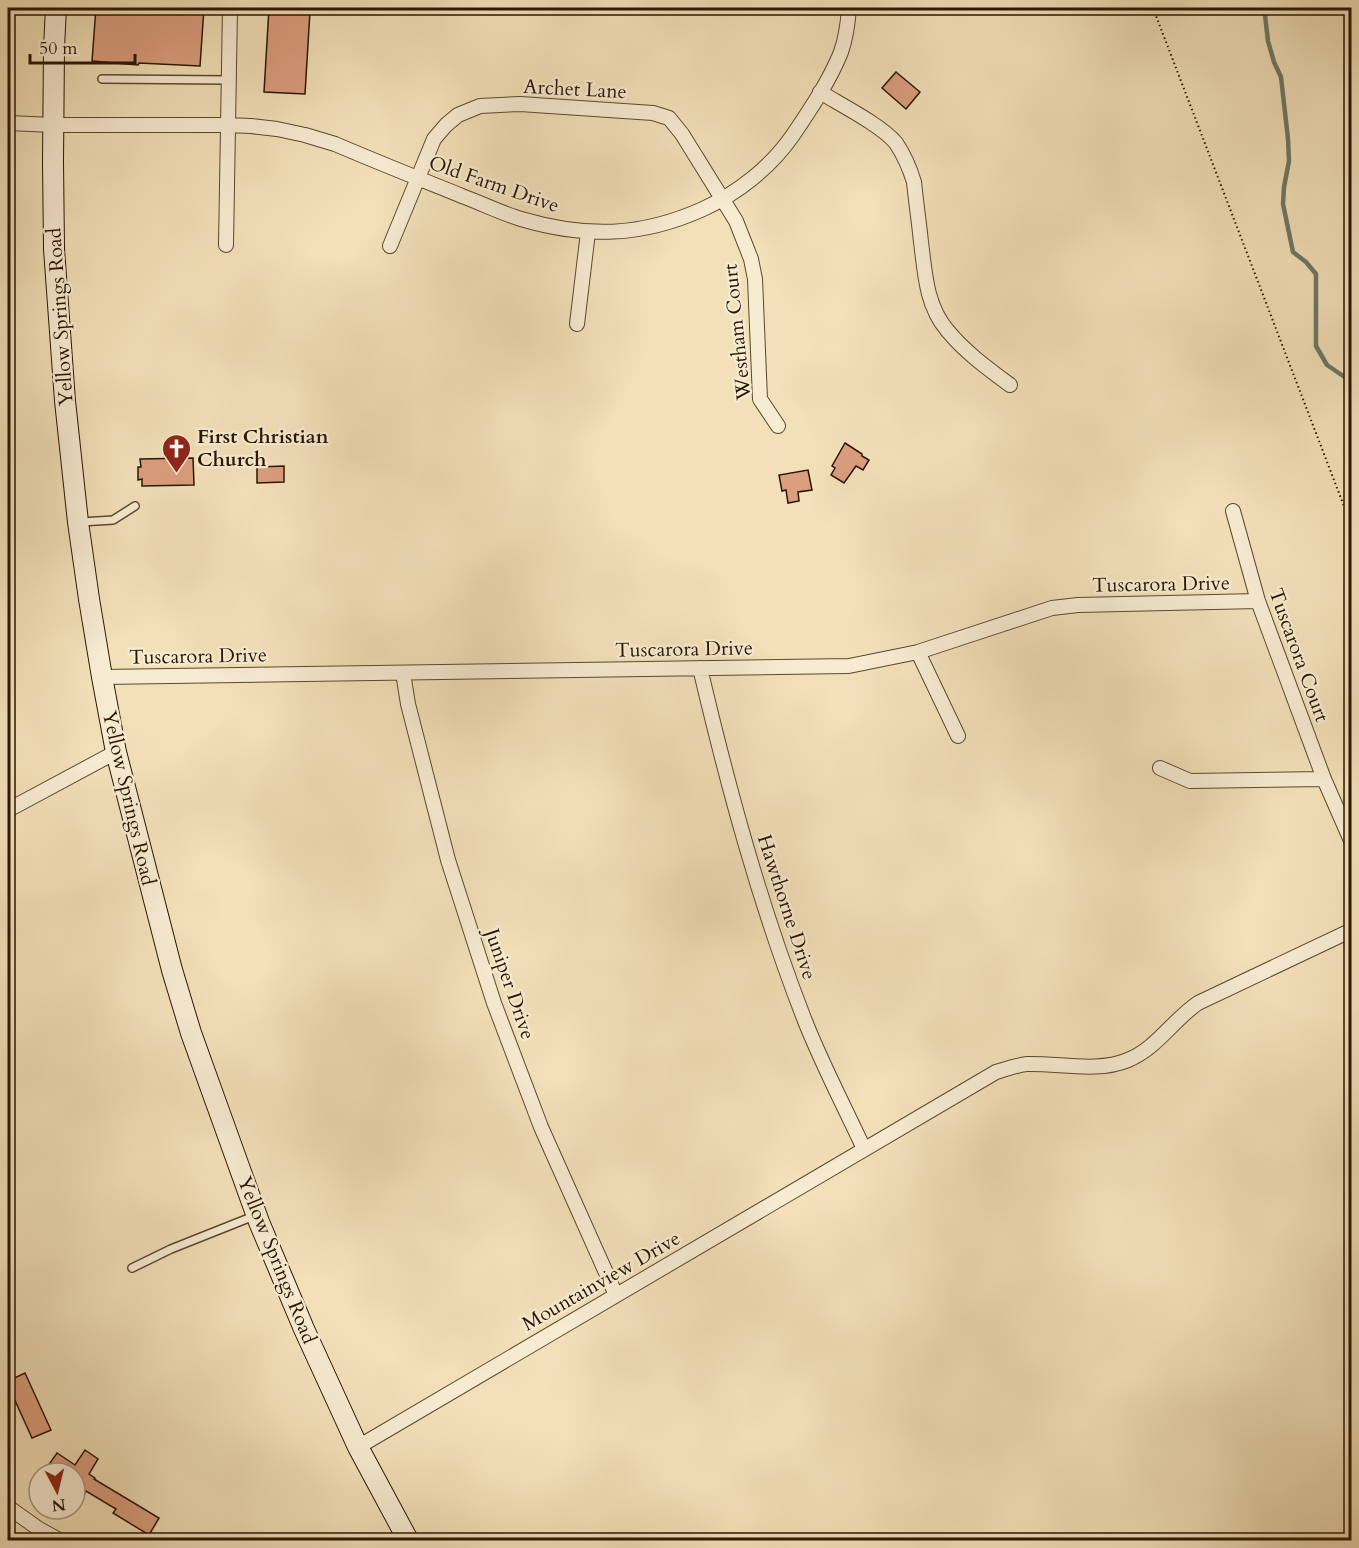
<svg xmlns="http://www.w3.org/2000/svg" width="1359" height="1548" viewBox="0 0 1359 1548" font-family="Cardo,serif">
  <style>
    .lines { fill: none; stroke-linecap: round; stroke-linejoin: round }
    .stream { stroke: #6d7a67; stroke-width: 4.5 }
    .building { fill: #db9e7f; stroke: #291600; stroke-width: 1.5 }
    .lane-casing { stroke: #5b482e; stroke-width: 10 }
    .street-casing { stroke: #5b482e; stroke-width: 16 }
    .secondary-casing { stroke: #291600; stroke-width: 22 }
    .path { stroke: #291600; stroke-width: 2; stroke-dasharray: 1.5 3; stroke-linecap: butt }
    .lane { stroke: #f7ebd2; stroke-width: 7 }
    .street { stroke: #f7ebd2; stroke-width: 14 }
    .secondary { stroke: #f7ebd2; stroke-width: 20 }
    .labels { text-anchor: middle; dominant-baseline: central; stroke-width: 4.5; stroke-linejoin: round; paint-order: stroke }
    .street-label { font-size: 20px; fill: #291600; stroke: #f7ebd2 }
    .poi-label { font-size: 20px; font-weight: bold; fill: #291600; stroke: #f7ebd2; text-anchor: start }
  </style>
  <rect width="100%" height="100%" fill="#f2e0b9"/>
  <filter id="stains"><feTurbulence type="fractalNoise" baseFrequency=".00333" numOctaves="4"/><feColorMatrix values="0 0 0 0 .2 0 0 0 0 .09 0 0 0 0 .02 0 0 0 .5 -.17"/></filter>
  <radialGradient id="worn" r=".72"><stop offset=".6" stop-color="#630" stop-opacity="0"/><stop offset="1" stop-color="#630" stop-opacity=".3"/></radialGradient>
  <g class="lines">
    <!-- stream -->
    <path class="stream" d="M1267,8l-2,7 3,26 6,21 7,15 7,62 1,22 -5,26 -1,17 10,48 13,10 10,12v72l11,19 25,17
      M1352,414l-4,1 4,7"/>
  </g>
  <!-- building -->
  <path class="building" d="M96,8h108l-4,58 -61,-3 -1,2 -46,-4z
    M269,8l41,3 -5,83 -41,-2z
    M896,72l24,20 -14,17 -24,-21z
    M845,443l17,11v2l7,4 -6,10 -7,-4 -12,17 -13,-8 4,-7 -3,-2z
    M193,458l1,27 -52,1v-7l-4,1v-13h3l-1,-8z
    M284,466v16l-27,1v-16z
    M808,470l4,20 -14,2 1,9 -11,2 -2,-13 -4,1 -3,-16z
    M25,1373l26,57 -19,8 -24,-53v-4z
    M85,1450l13,9 -9,15 6,4 -1,1 65,39 -10,17 -36,-22 3,-4 -30,-18 -3,5 -8,-5v-18h-32l14,-20 18,12z"/>
  <g class="lines">
    <defs>
      <path id="lane" d="M102,79l126,1
        M81,522l32,-2 22,-14
        M132,1268l39,-19 83,-33"/>
      <path id="street" d="M820,92c21,13 61,33 76,51 8,12 14,26 18,39 2,20 5,40 7,60 4,31 5,63 26,88 18,22 40,38 63,55
        M8,123l45,2h174l24,1 26,3 28,6 30,9c42,18 85,35 127,52 19,7 39,17 59,23 65,19 120,18 182,-10 35,-16 68,-42 90,-74 17,-25 37,-55 48,-83 5,-14 7,-30 8,-44
        M226,245l4,-237
        M390,246l44,-107 12,-14 12,-10 22,-9 40,-2 133,9 16,5 13,16 54,87 15,38 4,20 5,120 18,27
        M577,324l11,-92
        M1233,511l25,90 66,178 28,64
        M918,652l40,84
        M700,668c28,119 60,238 105,353 17,43 39,85 59,128
        M403,673l5,31 40,156 46,143 47,124 75,168
        M102,677l747,-11 69,-14 134,-44 26,-3 180,-4
        M1160,768l30,13 134,-2
        M8,810l108,-58
        M358,1447l638,-375c10,-3 21,-7 31,-8 33,-1 70,9 101,-4 29,-12 45,-40 70,-57l154,-73
        M8,1507l31,22 20,11"/>
      <path id="secondary" d="M56,8l-2,39 -1,115 1,87 11,152 13,121 11,77 13,78 14,75 56,218 19,63 68,189 45,107 54,118 50,93"/>
    </defs>
    <!-- lane casing -->
    <use href="#lane" class="lane-casing"/>
    <!-- street casing -->
    <use href="#street" class="street-casing"/>
    <!-- secondary casing -->
    <use href="#secondary" class="secondary-casing"/>
    <!-- path -->
    <path class="path" d="M1153,8l199,519"/>
    <!-- lane -->
    <use href="#lane" class="lane"/>
    <!-- street -->
    <use href="#street" class="street"/>
    <!-- secondary -->
    <use href="#secondary" class="secondary"/>
  </g>
  <!-- icons -->
  <defs>
    <symbol id="church-pin" viewBox="-11 -11 22 30"><path d="M0 17L-7.5 6A9.5 9.5 0 1 1 7.5 6Z" fill="#8f2418" stroke="#f7ebd2"/><path d="M-1.2-6h2.4v3.5h3.3v2.4h-3.3V6h-2.4V-.1h-3.3v-2.4h3.3Z" fill="#fff"/></symbol>
  </defs>
  <g fill-rule="evenodd">
    <use href="#church-pin" x="160" y="432" width="33" height="45"/>
  </g>
  <g class="labels">
    <!-- street labels -->
    <g class="street-label">
      <text transform="translate(575 89) rotate(3)">Archet Lane</text>
      <text transform="translate(494 184) rotate(19)">Old Farm Drive</text>
      <text transform="translate(60 317) rotate(-94)">Yellow Springs Road</text>
      <text transform="translate(737 332) rotate(-96)">Westham Court</text>
      <text transform="translate(1161 584) rotate(-1)">Tuscarora Drive</text>
      <text transform="translate(684 649) rotate(-1)">Tuscarora Drive</text>
      <text transform="translate(1299 655) rotate(70)">Tuscarora Court</text>
      <text transform="translate(198 656) rotate(-1)">Tuscarora Drive</text>
      <text transform="translate(129 798) rotate(77)">Yellow Springs Road</text>
      <text transform="translate(787 907) rotate(72)">Hawthorne Drive</text>
      <text transform="translate(510 984) rotate(71)">Juniper Drive</text>
      <text transform="translate(277 1260) rotate(68)">Yellow Springs Road</text>
      <text transform="translate(601 1281) rotate(-30)">Mountainview Drive</text>
    </g>
    <!-- poi labels -->
    <g class="poi-label">
      <text x="197" y="436">First Christian<tspan x="197" dy="23">Church</tspan></text>
    </g>
  </g>
  <!-- margin -->
  <rect width="1359" height="1548" fill="none" stroke="#f2e0b9" stroke-width="30"/>
  <rect x="9" y="9" width="1341" height="1530" fill="none" stroke="#291600" stroke-width="3"/>
  <rect x="15" y="15" width="1329" height="1518" fill="none" stroke="#291600" stroke-width="1.5"/>
  <!-- north arrow -->
  <g transform="translate(57 1491) rotate(173)"><circle r="28" fill="#f7ebd2" stroke="#a5967e" stroke-width="1.5"/>
  <path d="M0-4.5L10 22L0 15L-10 22Z" fill="#8f2418"/>
  <text y="-9" font-size="16" font-weight="bold" text-anchor="middle" fill="#291600">N</text>
  </g>
  <!-- scale -->
  <path d="M30 54v9h105v-9" fill="none" stroke="#291600" stroke-width="3"/>
  <text x="39" y="54" font-size="18" fill="#291600" stroke="#f7ebd2" stroke-width="4.5" paint-order="stroke">50 m</text>
  <rect width="100%" height="100%" filter="url(#stains)"/>
  <rect width="100%" height="100%" fill="url(#worn)"/>
</svg>
